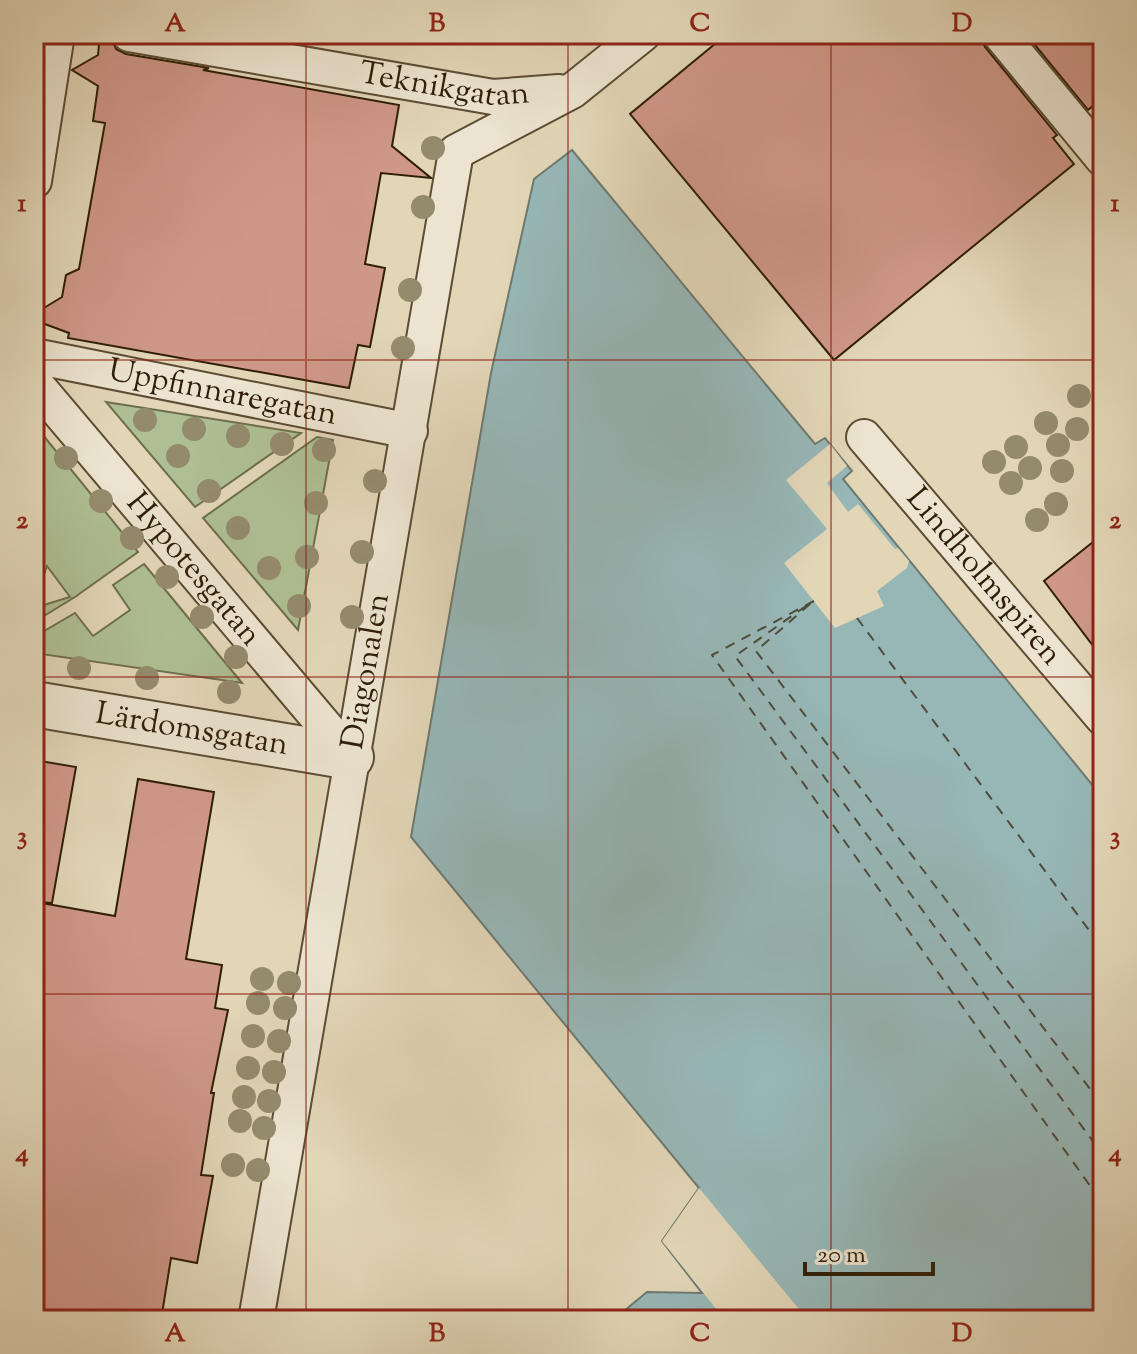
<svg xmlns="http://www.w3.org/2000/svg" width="1137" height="1354" viewBox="0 0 1137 1354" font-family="'Sorts Mill Goudy',serif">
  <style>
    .green { fill: #aebf93; stroke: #6e6e4d; stroke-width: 2 }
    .water { fill: #97b7b7; stroke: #6d7a71; stroke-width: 2 }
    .pier { fill: #e2d6b7 }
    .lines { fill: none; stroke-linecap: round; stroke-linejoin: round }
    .ferry { stroke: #4e4c3c; stroke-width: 2; stroke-dasharray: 10 8; stroke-linecap: butt }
    .building { fill: #cf9788; stroke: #2f1e07; stroke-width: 2 }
    .pedestrian-casing { stroke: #5c4c33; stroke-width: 38 }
    .minor-casing { stroke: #5c4c33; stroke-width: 48 }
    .pedestrian { stroke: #ece4d0; stroke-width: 34 }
    .minor { stroke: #ece4d0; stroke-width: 44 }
    .tree { fill: #948b6d }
    .grid { fill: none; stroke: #8f2418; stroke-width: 2; stroke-opacity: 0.55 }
    .labels { text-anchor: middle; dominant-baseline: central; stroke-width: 6; stroke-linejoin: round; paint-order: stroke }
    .street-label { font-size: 32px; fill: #2f1e07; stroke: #ece4d0 }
    .neatline { fill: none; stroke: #8f2418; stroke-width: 3 }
    .grid-label { font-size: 26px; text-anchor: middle; font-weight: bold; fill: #8f2418 }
  </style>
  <rect width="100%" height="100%" fill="#e2d6b7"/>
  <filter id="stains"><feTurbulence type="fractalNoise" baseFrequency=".0025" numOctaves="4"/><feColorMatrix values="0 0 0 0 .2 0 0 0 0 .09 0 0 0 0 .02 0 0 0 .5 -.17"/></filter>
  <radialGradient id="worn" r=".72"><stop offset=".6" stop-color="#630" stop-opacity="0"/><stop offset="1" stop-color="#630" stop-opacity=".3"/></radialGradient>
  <!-- green -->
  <path class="green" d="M106,402l195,31 -106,74z
    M34,424l104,128 -63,45 -41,25v-14l36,-11 -23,-31 -13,37z
    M317,437l16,3 -35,190 -95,-112z
    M144,564l98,119 -208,-30v-16l41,-24 18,23 37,-26 -17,-25z"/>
  <!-- water -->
  <path class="water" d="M572,150l243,294 10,-6 27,33 -9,8 260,319v522h-490l34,-28 55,1 -40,-52 37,-53 -288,-351 80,-464 43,-194z"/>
  <!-- pier -->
  <path class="pier" d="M830,444l17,22 -20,17 21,29 10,-8 37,45 3,-1 11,13 -2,7 -30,23 7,15 -49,22 -51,-65 43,-34 -41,-49z
    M699,1188l109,132h-83l-63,-79z"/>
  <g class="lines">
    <!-- ferry -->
    <path class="ferry" d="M814,601l-102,54 391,549
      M810,604l-54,47 347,455
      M806,606l-71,50 368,499
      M857,618l246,331"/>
  </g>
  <!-- building -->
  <path class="building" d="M100,34h10l6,15 10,5 83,14 -6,2 196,35 -7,41 39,32 -50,-5 -16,91 20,4 -15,79 -12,-2 -9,43 -281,-50 1,-5 -35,-13v-6l28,-17 4,-22 13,-6 26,-146 -12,-2 5,-35 -26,-16 26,-15z
    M246,34h44l1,2 -10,4z
    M727,34h253l5,13 72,88 -4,3 21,26 -240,196 -204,-246z
    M1026,34h77v63l-15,13z
    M1103,534v125l-59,-78z
    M34,760l42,7 -24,136 -16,-1 79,14 23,-137 76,13 -28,167 36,6 -7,43 13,2 -17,83h3l-13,82 12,1 -16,87 -26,-5 -10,62h-127z"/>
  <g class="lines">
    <defs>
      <g id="pedestrian">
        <path id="s1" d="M129,34l364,63 66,-5"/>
        <path d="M1000,34l103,125"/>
        <path d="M34,181l23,-147"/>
        <path id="s2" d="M34,356l376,75"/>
        <path id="s3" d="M34,382l317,375"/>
        <path id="s4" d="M864,437l239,281"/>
        <path id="s5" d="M256,1320l200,-1168 116,-61 71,-57"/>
      </g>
      <g id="minor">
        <path id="s6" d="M34,704l317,53"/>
      </g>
    </defs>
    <!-- pedestrian casing -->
    <use href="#pedestrian" class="pedestrian-casing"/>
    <!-- minor casing -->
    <use href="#minor" class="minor-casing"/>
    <!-- pedestrian -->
    <use href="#pedestrian" class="pedestrian"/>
    <!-- minor -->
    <use href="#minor" class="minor"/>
  </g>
  <!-- trees -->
  <g class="tree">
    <circle cx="433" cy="148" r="12"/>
    <circle cx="423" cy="207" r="12"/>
    <circle cx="410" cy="290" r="12"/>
    <circle cx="403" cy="348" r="12"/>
    <circle cx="1079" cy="396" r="12"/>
    <circle cx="145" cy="420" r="12"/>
    <circle cx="1046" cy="423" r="12"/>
    <circle cx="194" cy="429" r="12"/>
    <circle cx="1077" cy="429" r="12"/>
    <circle cx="238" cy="436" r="12"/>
    <circle cx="282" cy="444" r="12"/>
    <circle cx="1058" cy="445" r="12"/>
    <circle cx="1016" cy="447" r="12"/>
    <circle cx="324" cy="450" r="12"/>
    <circle cx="178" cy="456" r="12"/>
    <circle cx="66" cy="458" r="12"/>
    <circle cx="994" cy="462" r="12"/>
    <circle cx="1030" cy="468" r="12"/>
    <circle cx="1062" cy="471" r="12"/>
    <circle cx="375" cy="481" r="12"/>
    <circle cx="1011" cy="483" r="12"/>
    <circle cx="209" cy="491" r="12"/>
    <circle cx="101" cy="501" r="12"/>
    <circle cx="316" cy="503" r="12"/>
    <circle cx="1056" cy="504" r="12"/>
    <circle cx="1037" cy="520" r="12"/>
    <circle cx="238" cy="528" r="12"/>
    <circle cx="132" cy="538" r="12"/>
    <circle cx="362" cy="552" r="12"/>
    <circle cx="307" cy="557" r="12"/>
    <circle cx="269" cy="568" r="12"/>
    <circle cx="167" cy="577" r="12"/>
    <circle cx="299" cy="606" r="12"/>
    <circle cx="202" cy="617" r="12"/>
    <circle cx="352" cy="617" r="12"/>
    <circle cx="236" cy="657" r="12"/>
    <circle cx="79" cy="668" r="12"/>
    <circle cx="147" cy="678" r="12"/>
    <circle cx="229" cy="692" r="12"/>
    <circle cx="262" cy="979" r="12"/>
    <circle cx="289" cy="983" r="12"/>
    <circle cx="258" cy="1003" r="12"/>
    <circle cx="285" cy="1008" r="12"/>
    <circle cx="253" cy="1036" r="12"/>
    <circle cx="279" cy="1041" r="12"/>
    <circle cx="248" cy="1068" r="12"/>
    <circle cx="274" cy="1072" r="12"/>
    <circle cx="244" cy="1097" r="12"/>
    <circle cx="269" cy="1101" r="12"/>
    <circle cx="240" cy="1121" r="12"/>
    <circle cx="264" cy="1128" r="12"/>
    <circle cx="233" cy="1165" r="12"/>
    <circle cx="258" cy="1170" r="12"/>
  </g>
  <!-- grid -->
  <path class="grid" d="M306,34v1286M568,34v1286M831,34v1286M34,360h1069M34,677h1069M34,994h1069"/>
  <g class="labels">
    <!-- street labels -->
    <g class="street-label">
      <text stroke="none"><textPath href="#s1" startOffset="320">Teknikgatan</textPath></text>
      <text stroke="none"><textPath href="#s2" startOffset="192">Uppfinnaregatan</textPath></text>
      <text stroke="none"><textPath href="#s3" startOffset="246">Hypotesgatan</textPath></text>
      <text stroke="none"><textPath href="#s4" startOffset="184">Lindholmspiren</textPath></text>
      <text stroke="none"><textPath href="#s5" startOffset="658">Diagonalen</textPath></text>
      <text stroke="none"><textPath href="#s6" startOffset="160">Lärdomsgatan</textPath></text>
    </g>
  </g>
  <!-- margin -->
  <rect width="1137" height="1354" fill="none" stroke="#e2d6b7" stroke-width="88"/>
  <!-- scale -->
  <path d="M805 1262v12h128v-12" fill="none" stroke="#2f1e07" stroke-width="4"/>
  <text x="817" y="1262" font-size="24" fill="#2f1e07" stroke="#ece4d0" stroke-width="6" paint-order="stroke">20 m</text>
  <rect x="44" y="44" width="1049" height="1266" class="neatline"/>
  <g class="grid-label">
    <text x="175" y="31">A</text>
    <text x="437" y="31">B</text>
    <text x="700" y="31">C</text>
    <text x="962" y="31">D</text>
    <text x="22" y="211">1</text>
    <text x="1115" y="211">1</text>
    <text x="22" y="528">2</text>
    <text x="1115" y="528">2</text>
    <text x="22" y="844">3</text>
    <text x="1115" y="844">3</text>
    <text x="22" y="1161">4</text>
    <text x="1115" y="1161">4</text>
    <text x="175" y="1341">A</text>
    <text x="437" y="1341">B</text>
    <text x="700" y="1341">C</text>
    <text x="962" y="1341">D</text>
  </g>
  <rect width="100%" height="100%" filter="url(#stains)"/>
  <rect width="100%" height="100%" fill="url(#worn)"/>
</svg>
